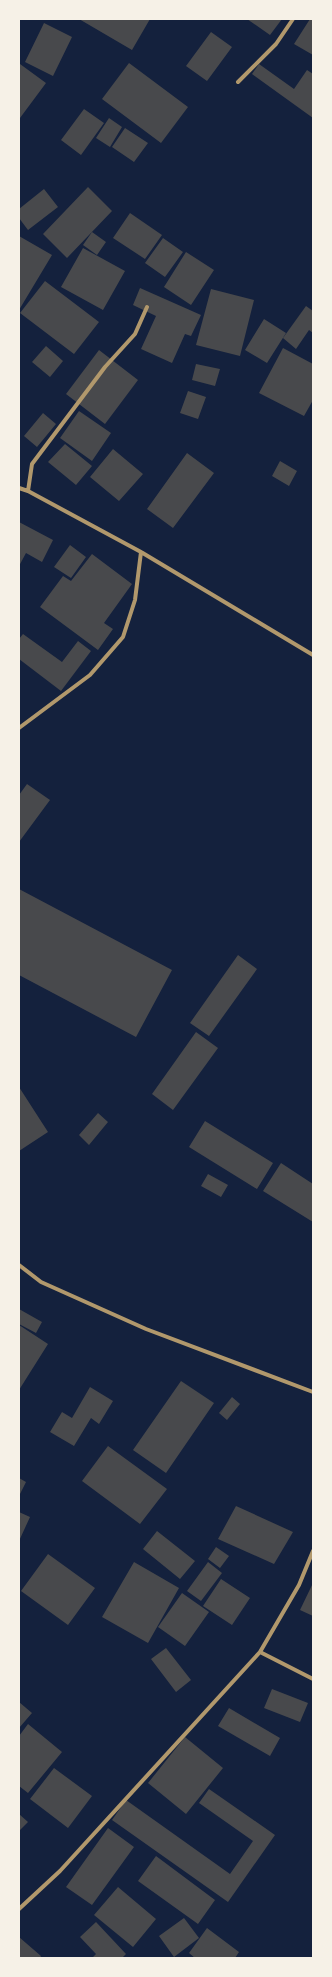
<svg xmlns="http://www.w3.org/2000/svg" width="332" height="1977" viewBox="0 0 332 1977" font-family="Jost,sans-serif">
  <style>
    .building { fill: #48494c }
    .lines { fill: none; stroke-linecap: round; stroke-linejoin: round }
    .minor { stroke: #b1986c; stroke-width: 4 }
  </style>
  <rect width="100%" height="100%" fill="#14213d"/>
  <!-- building -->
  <path class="building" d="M79,19h71l-18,31z
    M247,19h35l-12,16z
    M310,19h3v36l-19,-11z
    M44,23l28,14 -19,39 -28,-14z
    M211,32l21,15 -25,34 -21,-15z
    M129,63l59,44 -27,36 -59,-44z
    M20,64l26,19 -26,35 -1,-1z
    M259,64l35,25 13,-19 6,4v44l-61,-44z
    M84,109l20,14 -23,32 -20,-15z
    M109,118l13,9 -12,20 -14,-9z
    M125,128l23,15 -14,19 -22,-15z
    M88,187l24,24 -45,47 -24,-24z
    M44,189l14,18 -30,23 -9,-12v-9z
    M130,213l32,22 -17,24 -32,-21z
    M92,232l14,10 -9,13 -14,-10z
    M19,236l33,19 -33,55z
    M163,238l20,14 -18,25 -20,-14z
    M83,248l42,23 -22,39 -42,-23z
    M186,252l28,18 -23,35 -27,-18z
    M45,281l54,41 -25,32 -54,-41z
    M140,288l61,27 -10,21 -6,-2 -13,29 -31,-14 15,-33 -23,-11z
    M211,289l43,11 -14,56 -44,-11z
    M306,306l7,5v22l-4,-3 -13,19 -13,-11z
    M264,319l22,14 -19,30 -22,-13z
    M46,346l17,15 -13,16 -18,-15z
    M283,348l30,16v36l-9,16 -45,-23z
    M99,350l39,30 -33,44 -39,-30z
    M196,364l24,5 -5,17 -23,-6z
    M188,391l18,6 -8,22 -18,-6z
    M79,411l32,22 -19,28 -32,-23z
    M43,413l13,11 -19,23 -13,-11z
    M65,444l27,22 -16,19 -28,-23z
    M113,449l30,25 -24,27 -29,-24z
    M187,453l27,20 -41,55 -26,-19z
    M280,461l17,10 -8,15 -17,-10z
    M19,522l34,18 -11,22 -16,-9 -7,13z
    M70,545l16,12 -15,21 -17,-11z
    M92,554l40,30 -28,39 9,6 -15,21 -58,-43 23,-31 8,5z
    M23,634l39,28 16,-21 13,10 -30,40 -42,-32v-20z
    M27,784l23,16 -31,42v-47z
    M19,889l153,81 -36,67 -117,-62z
    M238,955l19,14 -48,67 -19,-13z
    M196,1032l22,16 -45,62 -21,-16z
    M19,1087l29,45 -29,19z
    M98,1113l10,9 -19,23 -10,-10z
    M205,1121l68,42 -16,26 -68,-42z
    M281,1163l32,21v38l-50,-31z
    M208,1174l20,11 -7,12 -20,-11z
    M19,1309l23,13 -6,11 -17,-9z
    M19,1325l29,19 -29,46z
    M181,1381l33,22 -48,70 -33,-23z
    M90,1387l23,14 -14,23 -8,-6 -17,28 -24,-14 12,-20 10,6z
    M232,1397l8,7 -13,16 -8,-7z
    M108,1446l59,43 -27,35 -58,-43z
    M19,1478l7,4 -7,14z
    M236,1506l57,26 -19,32 -56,-25z
    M19,1512l11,5 -11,24z
    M157,1531l38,30 -15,18 -37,-30z
    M216,1547l13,9 -9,12 -12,-9z
    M48,1554l47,34 -27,37 -47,-34z
    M134,1562l45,26 -31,55 -46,-26z
    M208,1562l14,11 -21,28 -14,-10z
    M221,1579l29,19 -18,27 -29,-19z
    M313,1583v33l-13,-6z
    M182,1593l27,19 -24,34 -27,-19z
    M166,1648l25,32 -15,12 -25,-33z
    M272,1689l36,14 -8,19 -36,-14z
    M19,1702l13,11 -13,15z
    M229,1708l51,30 -10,18 -52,-30z
    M28,1724l34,28 -34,41 -9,-7v-50z
    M185,1737l38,31 -37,46 -38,-31z
    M54,1768l38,28 -24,32 -38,-29z
    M209,1789l66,46 -47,67 -116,-82 14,-20 104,74 23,-33 -54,-38z
    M19,1814l9,8 -9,9z
    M108,1828l26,19 -42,58 -26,-18z
    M156,1856l59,44 -17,24 -60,-43z
    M118,1887l38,32 -23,28 -39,-32z
    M184,1918l15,20 -25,19 -15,-21z
    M96,1922l30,32 -4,4 -29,-1 3,-3 -16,-17z
    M207,1928l32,24 -4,6h-40l-6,-5z
    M19,1937l22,19 -1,2h-21z"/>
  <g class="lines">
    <!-- minor -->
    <path class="minor" d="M238,82l38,-38 17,-25
      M19,488l9,3 113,61 172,103
      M28,491l4,-27 73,-97 30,-33 12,-27
      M19,728l71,-53 33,-38 12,-37 6,-48
      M19,1265l22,17 105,47 167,63
      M260,1652l53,27
      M19,1909l41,-38 200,-219 39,-67 14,-34"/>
  </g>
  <!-- border -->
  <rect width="332" height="1977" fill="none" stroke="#f6f1e7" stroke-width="40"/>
</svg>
